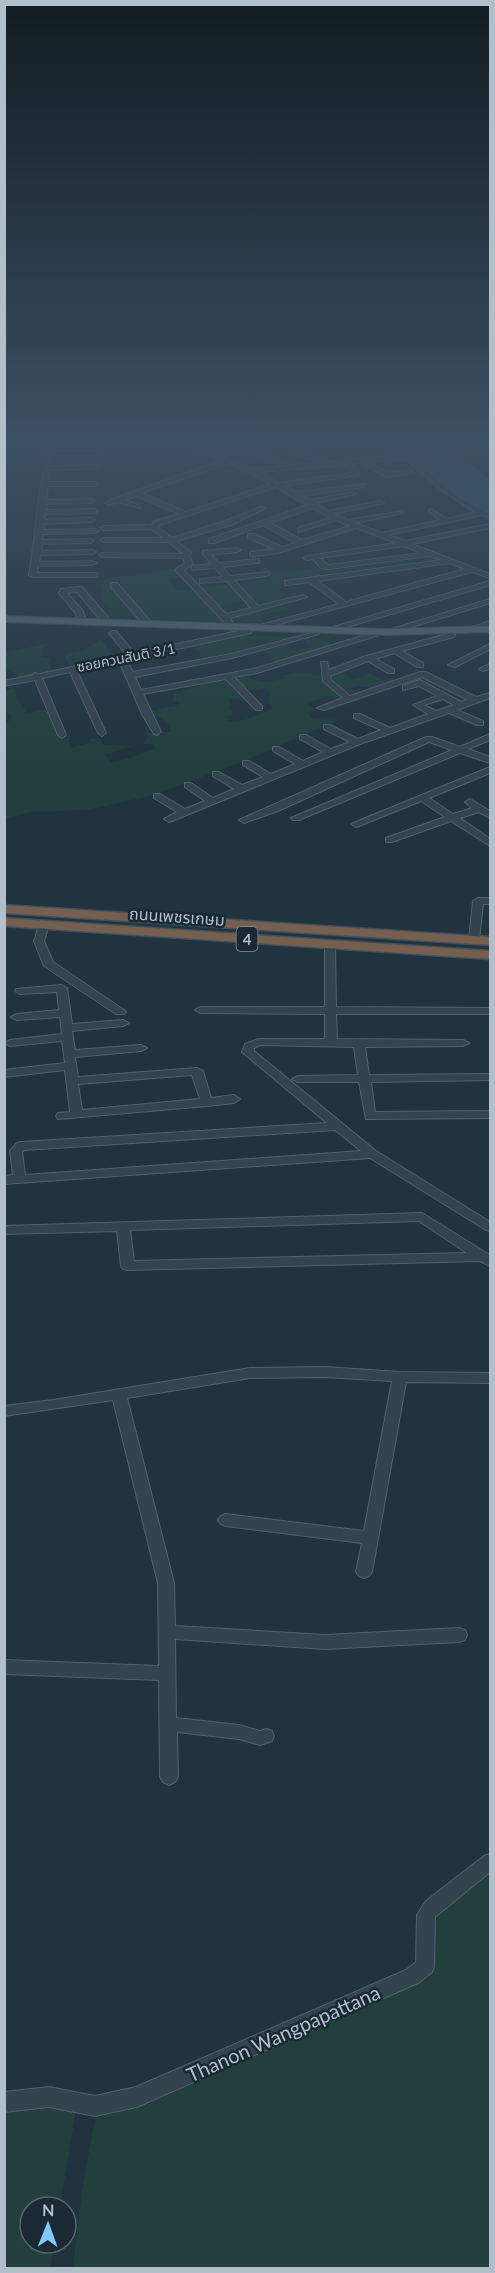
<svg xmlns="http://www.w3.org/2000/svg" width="495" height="2273" viewBox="0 0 495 2273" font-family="Lato,'Noto Sans Thai',sans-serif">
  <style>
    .green { fill: #223f3d }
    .water { fill: #315165 }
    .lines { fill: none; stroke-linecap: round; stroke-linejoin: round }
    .minor-casing { stroke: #53626c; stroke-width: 2 }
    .major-casing { stroke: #41505a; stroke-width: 2 }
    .highway-casing { stroke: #404f59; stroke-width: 3 }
    .minor { fill: #34444e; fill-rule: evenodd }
    .major { fill: #52646e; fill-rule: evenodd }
    .highway { fill: #755f51; fill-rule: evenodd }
    .labels { text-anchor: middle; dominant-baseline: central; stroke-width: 5; stroke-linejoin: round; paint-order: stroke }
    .far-street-label { font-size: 14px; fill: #b0bfc9; stroke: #1a2933 }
    .shield { fill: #1a2933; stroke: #83929c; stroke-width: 1.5 }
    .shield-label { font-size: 15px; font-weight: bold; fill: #b0bfc9 }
    .street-label { font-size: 16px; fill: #b0bfc9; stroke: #1a2933 }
    .near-street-label { font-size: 20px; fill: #b0bfc9; stroke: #1a2933 }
  </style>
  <rect width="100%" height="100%" fill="#20333e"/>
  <!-- green -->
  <path class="green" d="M403,558l12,7 -131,17 -4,4 4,1 -4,2 9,5 -8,2 4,5 -14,3 -9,-2 4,3 -14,4 -10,-2 4,-5 -4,-1 -26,7 -16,-18 2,-3 70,-7 -10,-12 5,-1 9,6z
    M174,569l7,8 -12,2 8,12 18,-2 29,33 -119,-5 -5,-4 11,-4 -12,-10 4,-7 -3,-12z
    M281,603l8,6 -26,6 1,2 -5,1 5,4h-29l-10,-6z
    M242,635l54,2 -16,4 -33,-1 10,8 -52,11 -4,-2 -2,-6 -10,-5z
    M333,637l-6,3 8,5 -53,17 -8,-1 -12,-11 23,-6 9,6 15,-3 -5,-9z
    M101,639l14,20 -45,9 -6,-14 21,-4z
    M51,643l-8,5v9h8l-2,7 4,8 -31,8 -9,-8 -8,-2 -1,-18z
    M298,672l24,4 19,22 -4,1 -9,-3 -22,7 9,7 -7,3 3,5 19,-1 -3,2 12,1 -95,41 -90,34 -67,15 -57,2 -25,7v-96l4,-2 3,-5 -7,-6v-19l9,-3 5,14 8,11 21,-4 9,25 12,5 1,9 18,-5 2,-4 9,-1 5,7 29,1 -27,8 4,8h6l40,-13 -3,-5h-11l6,-6 -2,-6 19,4 -3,-4h10c-5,-9 -9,-15 -20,-16l-3,-5 27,-5 4,-4 -7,-1 1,-7 54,-17 17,21 -16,1 2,5 -2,3 4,8 -6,1 2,5 15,-1 29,-11 -5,-8 3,-7 -6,-6 -18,3 -14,-15 14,-2 3,5 15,3 20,-3 -3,-3z
    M343,672l11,8 15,-7 12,7 11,-2 5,5 -22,5 -19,-2 -6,3 9,3c-14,6 -23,-4 -34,-14z
    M490,1864v404h-417l9,-78 13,-72 52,-14 282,-125 -3,-64z
    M40,2108l36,2 -16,97h-30v36h24l-4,25h-45l-1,-156z"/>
  <!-- water -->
  <path class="water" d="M388,443h45l21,14 36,33v25c-35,-13 -47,-32 -75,-53 -9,-7 -19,-11 -27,-19z"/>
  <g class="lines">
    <defs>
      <path id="minor" d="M50,443h6l-2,8h43l3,2 -3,2h-44l-3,11 47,-1 3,2 -3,2 -48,1 -1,12h47l3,2 -3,2h-47l-2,14 46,-1 3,2 -3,2 -46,1v6l49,-1 3,2 -3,2 -50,1v6l46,-2 4,2 -4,2 -47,2v6l51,-1 4,2 -4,2 -52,1 -1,6 48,-1 4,2 -4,2 -48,1 -1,7 51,-1 4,2 -4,2 -52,1 -1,7 53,-1 4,2 -4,2 -54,1 -1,7h60v4h-64l-4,-2c8,-44 8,-89 21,-132z
        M181,443h10l11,5 3,-3 39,1 48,19 25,-2 -24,-10v-2l2,-1 31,12 164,-15v4l-31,3 31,29v5l-38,-33 -40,3 47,39 31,17v4l-8,-3 -93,20 16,6 85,-17v4l-78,16 78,30v4l-18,-6 -215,58v-4l82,-22 -30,-22 -21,3h-3v-4l157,-21 -13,-4 -101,13 -7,-1 -8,-9 -6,1 -4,-2 4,-2 89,-13 -40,-15 -78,25 -25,3h-3v-4l24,-3 -26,-11v-4h6l28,13 13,-4 -32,-18 -48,18h-6v-4l99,-34 -18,-9 -14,-9 -117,38v3l13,10 53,-17 36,-14 5,1 -35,17 -55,16 15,11 -1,5 3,7 -9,6 42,44 25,-6 -24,-27 -27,2v-4l23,-2 -8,-9 -23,2v-4l20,-2 -10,-11 1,-2 34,-3 4,2 -4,2 -26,3 8,8 40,-4v4h-3l-33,4 7,9 39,-4 1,2 -4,2 -32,4 24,26 45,-11 4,2 -77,21 5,9 -7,2 -2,-5 -51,-54 10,-7 -2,-5 -80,-1 -4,-2 4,-2 80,1 -14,-12h-65l-4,-2 4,-2h59l-11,-9 -48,1 -4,-2 4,-2 48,-1 1,-3 26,-8 -43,-18 -11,4 15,6v2l-22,-6 -10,3 -3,-2 10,-5 109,-38zM206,449l37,1 41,16 -30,3zM405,459l39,33 31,20 -28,7 -16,-10 -2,1v2l11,8 -58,13 -27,-10 48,-10v-2l-55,9 -14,-6 50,-11 -3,-2 -53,10 -13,-8 41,-9 -3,-2 -43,8 -8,-4 61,-9 2,-1v-2l-69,8 -12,-6 75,-11v-2l-8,-9 10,-1 26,14 26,-4v-2l-2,-1 -23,3 -20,-11zM230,463l41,21 -85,28 -44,-19zM344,465l8,8 -74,10 -18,-11zM313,508l17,10 -32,10v4l38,-12 14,6 -48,14 -32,-17zM404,546l17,7 -93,12 -8,-7zM450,563l15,6 -119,33 -28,-21z
        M490,581v4l-160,47 -7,-2z
        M111,583h6l34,39v4h-6l-34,-39z
        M79,587h3l28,33v4h-6l-27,-32 -10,1 16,18 3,10 -7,2 -4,-11 -16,-19 2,-4z
        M490,599v4l-101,31 -7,-2z
        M490,621v4l-24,8 -4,-2z
        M248,629h3v4l-125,27 7,12 98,-18 84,-22 4,2 -87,24 -97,19 6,13 112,-21 119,-36 7,2 -122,38 -23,4 28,29v4h-6l-30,-31 -83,15 18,38 -4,3 -3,-1 -12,-20 -23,-53 -42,10 29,62 -4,3 -4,-3 -28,-61 -28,6 24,57 -4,3 -4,-3 -23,-55 -31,6v-5l29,-6 1,-2 6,1 87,-19 -18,-22 4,-2h3l18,22z
        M451,633l4,2 -1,2 -52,14 21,12v4h-6l-23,-14 -18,6 18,10v4h-6l-20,-12 -38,15 1,4 19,16 70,-24h6l50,25 14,-4v5l-33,12 26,11v4h-6l-28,-12 -89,31 -188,77 -3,1 -5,-3 13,-7 -23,-14v-4h6l25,15 20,-8 -20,-14v-4h6l22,15 21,-9 -21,-13v-4h6l23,13 21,-8 -20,-12v-4h6l22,13 24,-10 -22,-13v-4h6l24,14 20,-9 -23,-13v-4h6l25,14 19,-7 -26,-13v-4h6l28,14 23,-9 -27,-12v-4h6l30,14 38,-14 -15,-9 24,-9 -18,-10 -16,4v-4l17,-6 41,22 7,-2 -46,-23 -98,33 -7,-2 26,-10 -20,-17 -2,-19h6l2,8 37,-14zM443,699l11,6 -18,6 -12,-6z
        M490,644v5l-35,18 -7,-2z
        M490,664v5l-7,2 -4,-2z
        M490,734v6l-22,9 22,8v6l-30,-10 -161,67h-6l-2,-2 161,-68 -23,-8 -151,69 -34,12 -5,-3 187,-83h6l28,10z
        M490,767v6l-61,25 24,16 19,-6 -7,-6 5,-3 20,12v7l-11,-6 -19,6 30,21v7l-39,-25 -59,21h-6v-4l59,-21 -24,-16 -62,25 -3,1 -5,-3z
        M478,898h12v6h-7l-4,36 -5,3 -5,-3 4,-39z
        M44,922l5,3 -5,16 9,21 71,48 2,2 -2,2h-8l-72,-48 -10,-25 5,-16z
        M330,941l5,3 1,63 154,1v6h-154l1,25 126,1 6,3 -6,3 -98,1 4,28 121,-1v6l-119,2 4,30 115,-1v7l-124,1 -7,-37h-61l-6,-3 6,-3 60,-1 -4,-28 -94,-2 -6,3v3l122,100 114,71v9l-4,-1 -116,-72 -366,26v-8l9,-1 -3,-24 7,-8 4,-1 306,-19 -85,-71 3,-8 13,-5h67v-25l-125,-1 -5,-3 5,-3h125v-63zM335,1130l26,21 -336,24 -3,-23 2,-2z
        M62,985l5,3 5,36 51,-4 6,3 -6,3 -51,5 3,19 66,-5 6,3 -6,3 -66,6 3,20 119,-9 6,3 8,27 23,-3 6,4 -6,4 -27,3 -149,13 -2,-3 2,-3 12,-1 -5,-42 -61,7v-7l61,-7 -3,-22 -52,5 -6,-3 6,-3 52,-6 -2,-17 -43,3 -6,-3 6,-3 42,-4 -2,-18 -37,2 -5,-3 1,-2zM192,1075l8,24 -118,11 -4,-26z
        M422,1213l66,41 2,2v10l-10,-5 -352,9 -5,-1 -2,-3 -4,-35 -113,3v-8zM419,1221l48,32 -333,8 -4,-31z
        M325,1367l75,5 90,1v10l-84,-1 -34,190 -3,4 -5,2 -5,-2 -3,-4 6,-29 -136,-17 -5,-2 -3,-4 3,-4 5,-2 138,17 28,-150 -67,-4 -75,1 -123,20 47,185 1,43 150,9 134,-7 6,2 2,5 -2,5 -6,2 -134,7 -150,-10 1,79 63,7 21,6 6,-2 6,2 2,5 -2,5 -12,4 -21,-6 -62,-7 1,45 -3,5 -6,3 -6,-3 -3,-5 -1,-97 -155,-6v-14l155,6 -1,-83 -45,-183 -109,16v-10l49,-6 197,-32z
        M490,1854v18l-55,45 -1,49 -2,6 -12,10 -283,125 -42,9 -46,-9 -45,5v-20l45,-5 46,9 41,-9 270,-117 10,-8 1,-47 9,-14 58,-45z"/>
      <path id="major" d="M4,616l382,13 104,-3v6l-104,3 -382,-13z"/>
      <path id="highway" d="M4,905l486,32v8l-486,-32z
        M4,918l486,33v8l-486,-33z"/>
    </defs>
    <!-- minor casing -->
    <use href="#minor" class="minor-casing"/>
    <!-- major casing -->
    <use href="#major" class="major-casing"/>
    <!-- highway casing -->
    <use href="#highway" class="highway-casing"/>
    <!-- minor -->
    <use href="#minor" class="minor"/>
    <!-- major -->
    <use href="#major" class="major"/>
    <!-- highway -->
    <use href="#highway" class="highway"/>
  </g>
  <!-- sky -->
  <linearGradient id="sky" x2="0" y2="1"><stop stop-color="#121c22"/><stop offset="0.58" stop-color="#3c5063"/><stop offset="1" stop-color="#3c5063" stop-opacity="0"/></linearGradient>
  <rect width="495" height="761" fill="url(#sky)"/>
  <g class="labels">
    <!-- far-street labels -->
    <g class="far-street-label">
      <text transform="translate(126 657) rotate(-11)">ซอยควนสันติ 3/1</text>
    </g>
    <!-- shield labels -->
    <rect class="shield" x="236.5" y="927" width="21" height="24" rx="4.5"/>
    <g class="shield-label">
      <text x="247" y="939">4</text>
    </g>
    <!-- street labels -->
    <g class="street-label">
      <text transform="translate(177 916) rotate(4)">ถนนเพชรเกษม</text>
    </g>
    <!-- near-street labels -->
    <g class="near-street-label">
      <text transform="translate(283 2033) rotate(-24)">Thanon Wangpapattana</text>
    </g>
  </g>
  <!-- border -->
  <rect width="495" height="2273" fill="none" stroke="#b0bfc9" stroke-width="12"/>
  <!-- north arrow -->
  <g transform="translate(48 2225) rotate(1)"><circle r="28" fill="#1a2933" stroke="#56656f" stroke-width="1.5"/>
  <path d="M0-4.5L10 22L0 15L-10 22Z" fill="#7fcaff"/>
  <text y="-9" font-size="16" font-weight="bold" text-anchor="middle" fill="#b0bfc9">N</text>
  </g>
</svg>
